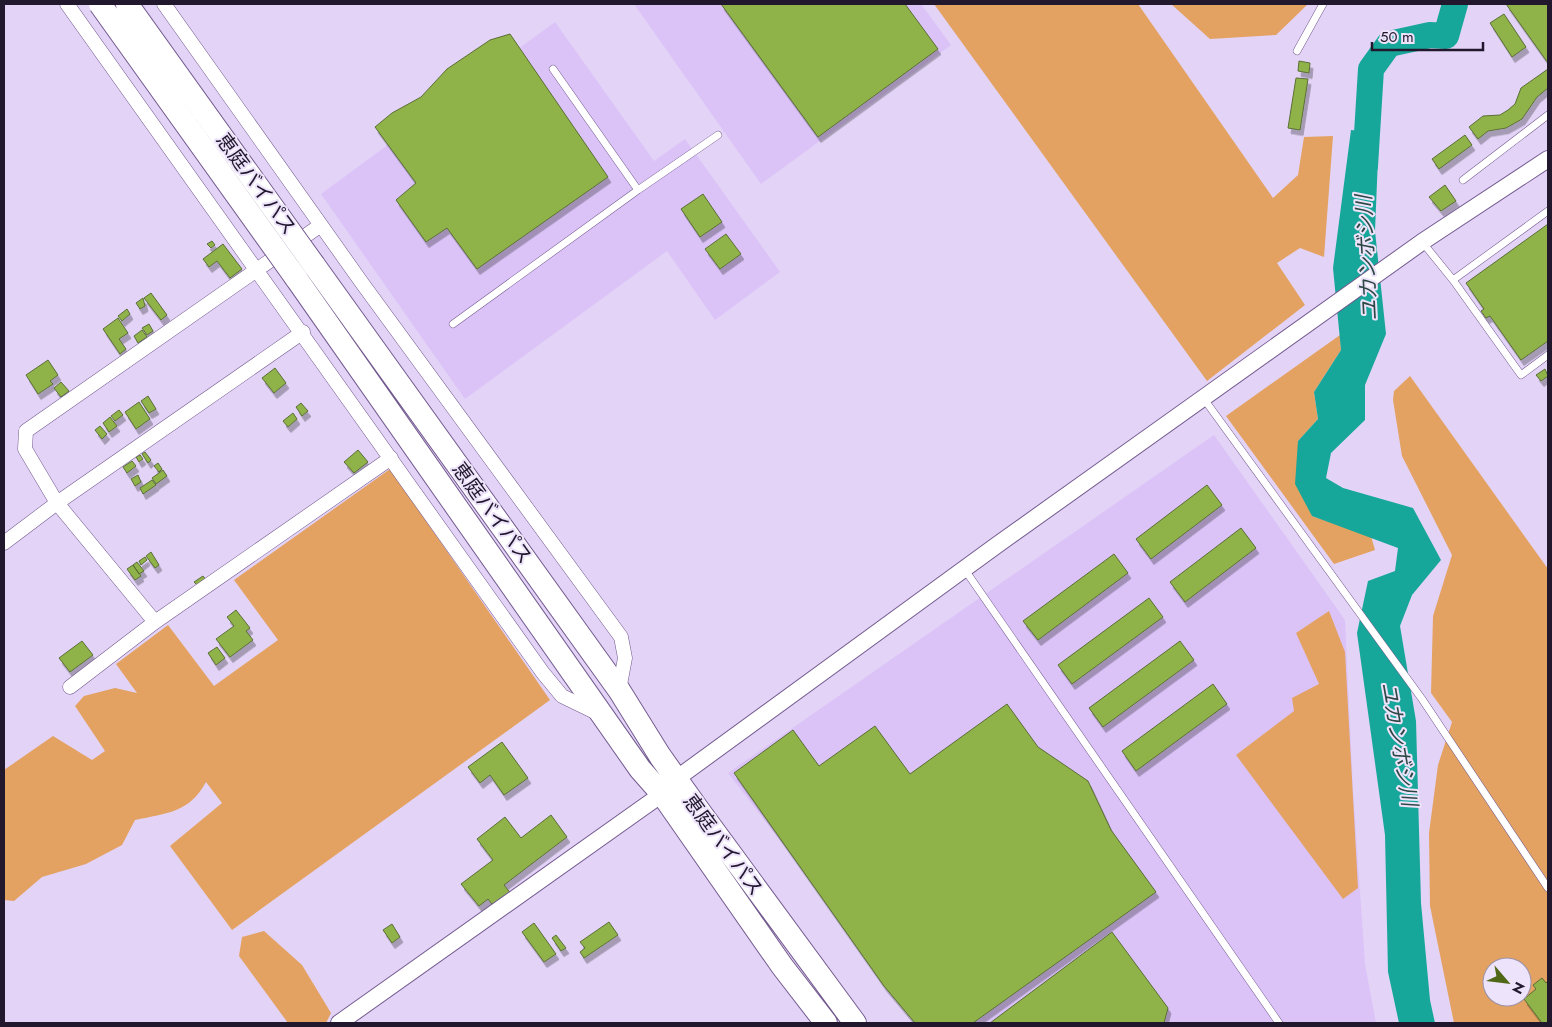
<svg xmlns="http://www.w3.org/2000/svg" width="1552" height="1027" viewBox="0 0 1552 1027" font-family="Jost,'Noto Sans JP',sans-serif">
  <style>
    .built { fill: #dbc3f8 }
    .green { fill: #e3a261; fill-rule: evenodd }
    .water { fill: #17a79a }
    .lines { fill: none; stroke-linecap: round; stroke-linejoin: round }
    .river { stroke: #17a79a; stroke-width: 26 }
    .building { fill: #90b348; stroke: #5a6e35; filter: url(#shadow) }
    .service-casing { stroke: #745b8f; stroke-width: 8 }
    .minor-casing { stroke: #745b8f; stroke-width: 15 }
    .tertiary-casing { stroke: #745b8f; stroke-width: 18 }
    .trunk-casing { stroke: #745b8f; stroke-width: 24 }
    .service { stroke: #fff; stroke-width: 7 }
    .minor { stroke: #fff; stroke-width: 14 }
    .tertiary { stroke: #fff; stroke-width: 16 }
    .trunk { stroke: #fff; stroke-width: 22 }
    .trunk-bridge-casing { stroke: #745b8f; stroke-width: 24; stroke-linecap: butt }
    .trunk-bridge { stroke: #fff; stroke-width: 22 }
    .labels { text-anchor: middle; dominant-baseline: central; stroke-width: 4; stroke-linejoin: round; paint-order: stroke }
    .street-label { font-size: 20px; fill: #22182d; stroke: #ede3fb }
    .water-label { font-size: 21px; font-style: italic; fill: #2d4844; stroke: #ede3fb }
  </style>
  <defs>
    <filter id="shadow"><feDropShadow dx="3" dy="5.5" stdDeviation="0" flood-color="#0004"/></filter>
  </defs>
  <rect width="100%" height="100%" fill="#e3d3f7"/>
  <!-- built -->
  <path class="built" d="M634,4h287l30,41 -190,139z
    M555,22l99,139 31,-22 95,133 -65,48 -48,-69 -202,148 -144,-205z
    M1214,435l131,185 8,170 12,174 11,59h-455l-193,-250z"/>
  <!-- green -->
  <path class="green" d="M934,4h204l135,194 25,-23 6,-38 29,-1 -9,121 -24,-9 -23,15 28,42 -98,76z
    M1171,4h137l-32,31 -66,4z
    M1340,335l1,15 -27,42 4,27 -20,22 14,75 59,20 4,14 -41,14 -108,-148z
    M1410,376l138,193v454h-94l-24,-117 -1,-73 9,-68 14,-43 -21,-29 2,-77 19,-61 -50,-99 -9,-56 1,-9zM1492,967h30v30h-30z
    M390,469l160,231 -318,230 -62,-84 52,-43 -16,-21c-17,31 -39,31 -71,38l-13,25 -36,19 -44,13 -28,24 -10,-1v-130l49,-34 39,24 13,-9 -30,-45 9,-10 31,-8 22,5 -21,-29 52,-39 46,61 64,-46 -44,-60z
    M1329,611l16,41 13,236 -15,11 -107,-144 58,-44 -2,-13 27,-14 -23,-51z
    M264,931l38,34 29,48 -5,10h-38l-49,-67 3,-19z"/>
  <!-- water -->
  <path class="water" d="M1351,130l28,3 -4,98 11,103 -21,51v35l-34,33 -5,25 17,10 70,20 28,52 -29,35 -12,31 16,95 5,182 9,97 5,23h-36l-11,-51 -3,-137 -28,-202 11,-52 27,-10 3,-23 -86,-32 -17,-32 3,-43 20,-22 -4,-27 27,-42 -8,-82z"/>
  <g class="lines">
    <!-- river -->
    <path class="river" d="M1365,166l6,-97 18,-25 41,-9 16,1 9,-32"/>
  </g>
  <!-- building -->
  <path class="building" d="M721,4h184l33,45 -120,88z
    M1506,4h42v59z
    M1504,14l22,33 -14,10 -22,-34z
    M510,34l98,143 -131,92 -30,-41 -21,14 -30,-42 20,-17 -41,-56 17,-14 29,-16 26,-28 43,-29z
    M1299,61l11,2 -1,10 -11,-2z
    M1548,69v19l-11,9 -15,22 -16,9 -18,3 -10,8 -9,-12 14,-11 17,-1 8,-5 7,-6 6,-16z
    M1296,78l12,1 -8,51 -12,-2z
    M1465,135l7,10 -33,24 -7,-10z
    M1445,185l11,16 -15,10 -12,-14z
    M703,194l19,28 -22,15 -19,-28z
    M1548,224v117l-27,19 -31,-44 -4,2 -5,-7 3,-2 -18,-26z
    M726,234l15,20 -21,15 -15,-20z
    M212,241l3,4 -4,3 -4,-4z
    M223,244l19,25 -12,9 -13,-17 -8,6 -6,-8z
    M151,293l16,22 -6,5 -17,-22z
    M143,298l2,8 -5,3 -4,-6z
    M127,309l3,5 -8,7 -4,-5z
    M118,318l10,15 -9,6 7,10 -6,5 -17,-25z
    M149,324l4,7 -6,4 -5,-7z
    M142,330l5,7 -9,6 -4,-7z
    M48,360l10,15 -8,6 3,3 -15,10 -12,-19z
    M275,368l11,15 -12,10 -12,-15z
    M1545,369l3,7 -7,5 -5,-6z
    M61,382l8,9 -8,6 -7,-9z
    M148,396l8,13 -7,4 -8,-12z
    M139,402l11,17 -14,10 -11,-17z
    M301,403l7,8 -6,5 -6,-9z
    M119,410l4,5 -8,6 -4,-5z
    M293,413l4,6 -9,8 -5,-6z
    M110,417l7,9 -8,6 -6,-9z
    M100,426l7,8 -5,5 -7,-9z
    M358,450l10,12 -14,11 -10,-11z
    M145,452l6,8 -3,3 -6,-9z
    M140,455l3,4 -4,3 -3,-5z
    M132,461l4,5 -9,7 -4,-6z
    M158,463l4,6 -3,3 -5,-6z
    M163,470l4,6 -11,8 -4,-6z
    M138,475l3,7 -6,4 -4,-7z
    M152,480l4,5 -13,9 -3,-6z
    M1207,485l15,20 -71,54 -15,-20z
    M1241,528l15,20 -71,54 -15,-20z
    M151,552l8,13 -4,3 -9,-12z
    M1114,554l14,19 -90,67 -15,-19z
    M145,557l2,3 -6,5 -2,-4z
    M137,562l7,9 -5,3 -6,-9z
    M133,565l8,11 -6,4 -8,-11z
    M203,576l3,4 -8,6 -4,-4z
    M1149,598l14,19 -91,67 -14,-19z
    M236,610l14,18 -4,3 7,9 -23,17 -14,-18 18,-13 -7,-9z
    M82,641l11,14 -23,17 -11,-14z
    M1180,641l14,19 -91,67 -14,-19z
    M217,647l8,11 -9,7 -8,-12z
    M1213,684l14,20 -91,67 -14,-20z
    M1007,704l31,43 50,34 23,49 45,62 -183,131h-58l-31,-37 -150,-213 59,-43 26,36 56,-40 35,48z
    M502,742l26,36 -24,17 -14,-20 -10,8 -12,-16z
    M551,815l16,22 -63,48 8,10 -17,13 -7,-9 -9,7 -18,-22 32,-24 -16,-21 28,-22 16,21z
    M609,922l9,13 -34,23 -4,-6 5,-4 -5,-6z
    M534,923l22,31 -12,8 -22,-30z
    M392,924l8,13 -8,6 -9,-13z
    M1112,932l56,76 -4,15h-174z
    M556,935l10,13 -5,3 -9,-13z
    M1542,978l4,5 2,-2v41l-2,1h-4l-18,-24 12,-10 -3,-4z"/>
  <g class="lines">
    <defs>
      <path id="service" d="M1297,51l26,-47
        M553,69l85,121
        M1463,180l85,-65
        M1423,243l30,37 68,95 27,-20
        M1453,280l95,-69
        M453,324l185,-134 80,-55
        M1204,399l218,300 126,189
        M965,570l314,453"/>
      <path id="minor" d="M67,4l476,669 19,23 35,17
        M164,4l198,279 259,354 4,21 -6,32
        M4,543l53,-40 246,-171
        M155,622l-98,-119 -32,-54 1,-18 295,-206
        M70,687l85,-65 236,-164"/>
      <path id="tertiary" d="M339,1023l323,-229 14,-15 321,-234 425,-303 126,-83"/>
      <path id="trunk" d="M314,265l305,425 41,66 37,52 158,215
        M296,278l344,491 22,25 120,172 44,57"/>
    </defs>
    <!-- service casing -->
    <use href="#service" class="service-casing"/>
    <!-- minor casing -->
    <use href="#minor" class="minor-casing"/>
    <!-- tertiary casing -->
    <use href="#tertiary" class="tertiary-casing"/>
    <!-- trunk casing -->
    <use href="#trunk" class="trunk-casing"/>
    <!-- service -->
    <use href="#service" class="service"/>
    <!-- minor -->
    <use href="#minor" class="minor"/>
    <!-- tertiary -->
    <use href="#tertiary" class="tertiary"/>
    <!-- trunk -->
    <use href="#trunk" class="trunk"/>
    <defs>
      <path id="trunk-bridge" d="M100,4l196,274
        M127,4l187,261"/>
    </defs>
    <!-- trunk-bridge casing -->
    <use href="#trunk-bridge" class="trunk-bridge-casing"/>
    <!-- trunk-bridge -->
    <use href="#trunk-bridge" class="trunk-bridge"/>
  </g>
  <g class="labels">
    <!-- street labels -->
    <g class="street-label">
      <text transform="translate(256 184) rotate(54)">恵庭バイパス</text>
      <text transform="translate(492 513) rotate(54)">恵庭バイパス</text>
      <text transform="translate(723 845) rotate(54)">恵庭バイパス</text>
    </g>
    <!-- water labels -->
    <g class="water-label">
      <text transform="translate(1367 258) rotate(-93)">ユカンボシ川</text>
      <text transform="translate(1399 744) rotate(80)">ユカンボシ川</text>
    </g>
  </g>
  <!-- border -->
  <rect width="1552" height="1027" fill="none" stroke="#22182d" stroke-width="10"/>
  <!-- north arrow -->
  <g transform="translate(1507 982) rotate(118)"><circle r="24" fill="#ede3fb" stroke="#9c92a9"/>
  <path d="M0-4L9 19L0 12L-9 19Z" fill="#4f6716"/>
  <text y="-8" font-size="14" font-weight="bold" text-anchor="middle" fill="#22182d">N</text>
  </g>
  <!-- scale -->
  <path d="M1372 42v8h111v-8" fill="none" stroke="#22182d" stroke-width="2.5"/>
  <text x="1380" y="42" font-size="15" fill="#22182d" stroke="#ede3fb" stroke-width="4" paint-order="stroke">50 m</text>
</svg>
